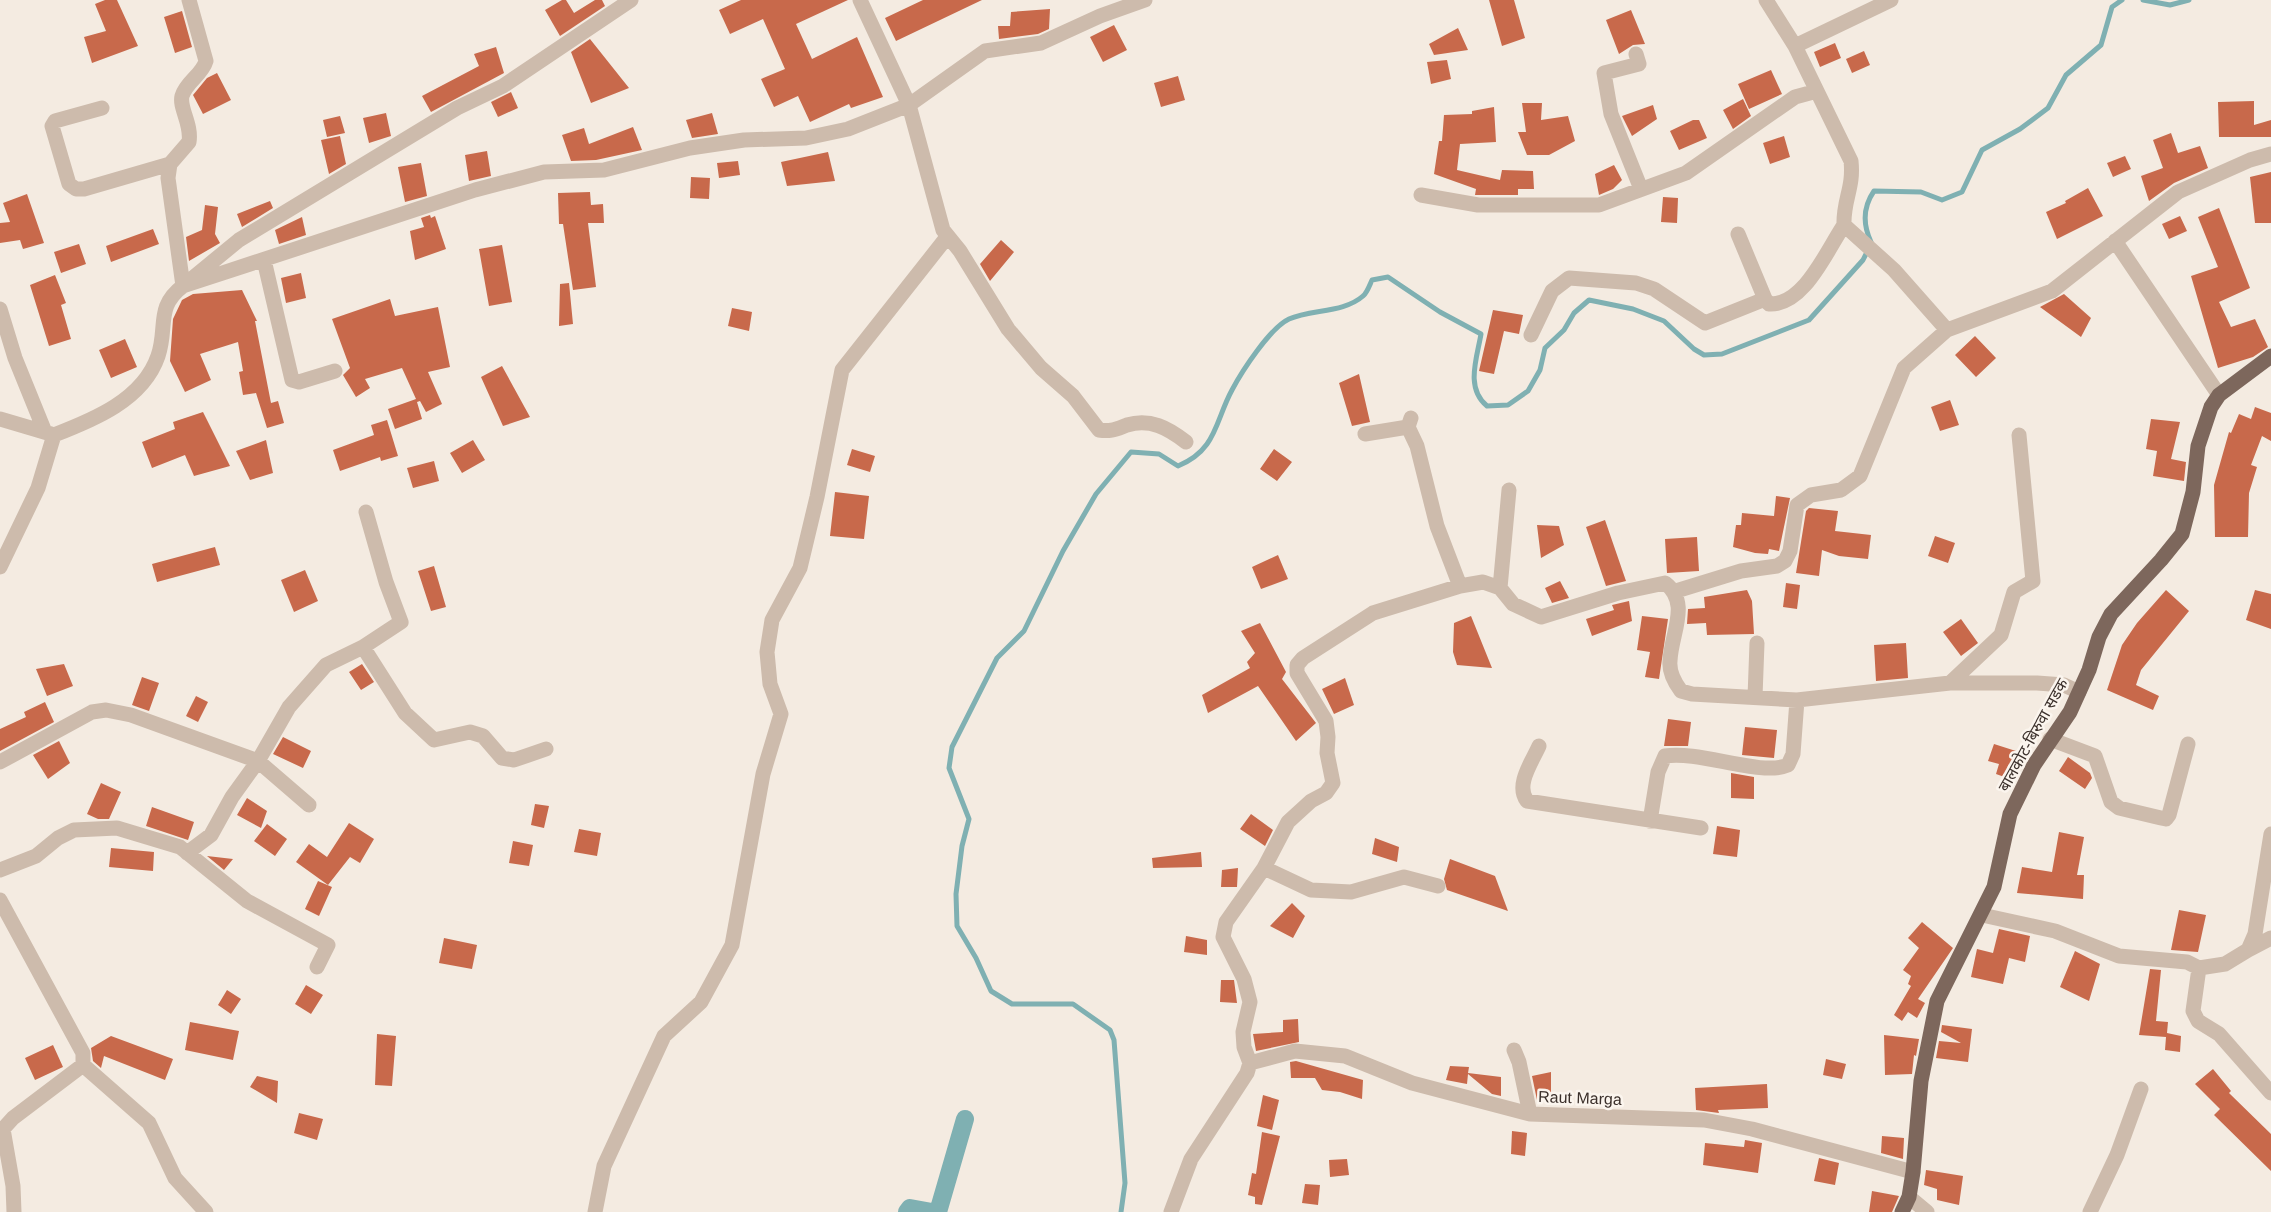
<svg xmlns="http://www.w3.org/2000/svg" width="2271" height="1212" viewBox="0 0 2271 1212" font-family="Arial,'Noto Sans Devanagari',sans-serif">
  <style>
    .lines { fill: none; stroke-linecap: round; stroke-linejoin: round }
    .stream { stroke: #7fb0b2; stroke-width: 5 }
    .canal { stroke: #7fb0b2; stroke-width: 18 }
    .building { fill: #c8694b }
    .minor { stroke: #cdbbac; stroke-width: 15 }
    .major { stroke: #7d675c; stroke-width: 15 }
    .labels { text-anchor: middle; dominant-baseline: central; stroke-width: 5; stroke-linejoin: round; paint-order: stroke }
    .street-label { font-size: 16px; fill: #3b302b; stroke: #fbf5ee }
  </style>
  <rect width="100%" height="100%" fill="#f4ebe1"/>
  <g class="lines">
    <!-- stream -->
    <path class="stream" d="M2143,0l27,5 19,-5
      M1871,242c-8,-17 -8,-35 3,-51l47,1 21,8 20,-8 20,-42 38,-21 28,-21 18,-33 35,-30 11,-38 10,-7
      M1121,1212l4,-29 -11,-143 -4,-10 -37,-26h-61l-21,-13 -15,-33 -19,-32 -1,-32 6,-48 7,-27 -20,-51 3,-21 45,-89 27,-27 39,-80 33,-57 35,-42 28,2 19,12c39,-16 37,-45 54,-76 10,-19 38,-62 57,-71 22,-10 55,-6 74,-23 4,-3 7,-12 9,-16l16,-3 52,35 41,22c-4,24 -16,54 6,72l21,-1 20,-14 12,-21 5,-22 19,-18 10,-17 15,-13 44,9 31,12 30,28 10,6 18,-1 87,-34 54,-60 5,-10"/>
    <!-- canal -->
    <path class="canal" d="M907,1212l3,-4 22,4
      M938,1212l27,-93"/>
  </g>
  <!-- building -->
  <path class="building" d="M105,0h12l21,46 -46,17 -8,-26 22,-6 -11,-27z
    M562,0h4l8,13 21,-13h7l3,6 -45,30 -15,-26z
    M741,0h107l-52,24 16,35 45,-22 26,60 -32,11 -2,-4 -39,18 -12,-26 -24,11 -13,-28 24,-10 -22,-50 -33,15 -11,-24z
    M923,0h59l-86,41 -11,-23z
    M1489,0h25l11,38 -23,8z
    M1050,9l-1,20 -11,5 -39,5 -1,-13h12l1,-14z
    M1631,10l14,34 -12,1 -14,9 -13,-34z
    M182,11l10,36 -17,6 -11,-36z
    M1114,25l13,25 -24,12 -13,-25z
    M1458,28l10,22 -34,5 -5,-11z
    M590,39l39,49 -38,15 -20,-51z
    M1835,43l6,15 -21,9 -6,-15z
    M496,47l8,26 -73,39 -9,-16 57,-30 -5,-12z
    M1864,51l6,14 -18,8 -6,-14z
    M1447,60l4,19 -20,5 -4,-22z
    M1771,70l11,24 -33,15 -11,-25z
    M217,73l14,27 -28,14 -10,-19 14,-17z
    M1178,76l7,24 -24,7 -7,-24z
    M511,92l7,16 -20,9 -7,-15z
    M1743,99l8,17 -18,13 -10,-19z
    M2254,101v24l17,-5v17h-52l-1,-35z
    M1522,103h20l-1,17 27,-4 7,25 -26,14h-22l-9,-23h8z
    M1653,105l4,14 -25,17 -10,-20z
    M1494,107l2,35 -36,2 -3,26 43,10 2,-10 31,1 1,18h-16v6h-43l1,-6 -42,-15 5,-33h3l2,-26 28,-1v-3z
    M386,113l5,23 -22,7 -6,-25z
    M712,113l6,21 -26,4 -6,-18z
    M340,116l5,17 -18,4 -4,-17z
    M1693,120h6l8,18 -28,12 -9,-19z
    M633,127l9,23 -46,10 -25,1 -9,-26 22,-7 5,16z
    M2171,133l7,20 22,-7 8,22 -34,15 -25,18 -8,-25 22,-8 -10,-28z
    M340,136l6,28 -17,10 -8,-34z
    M1784,136l6,21 -20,7 -7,-21z
    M487,151l4,25 -22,5 -4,-26z
    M828,152l7,29 -48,5 -6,-24z
    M2125,156l6,13 -18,8 -6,-14z
    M738,161l2,14 -21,3 -2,-15z
    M421,163l6,33 -22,6 -7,-35z
    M1614,165l8,15 -9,9 -14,6 -4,-21z
    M2271,172v51h-16l-5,-46z
    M691,177l19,1 -1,21 -19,-1z
    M2088,188l15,28 -46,23 -11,-27 20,-9 -1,-2z
    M590,192l1,13 12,-1 1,19h-16l8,64 -23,3 -10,-66h-4l-1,-31z
    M27,194l17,49 -21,6 -3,-9 -20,3v-20l10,-1 -7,-19z
    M1663,197l15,1 -1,25 -16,-1z
    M270,201l3,7 -31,19 -5,-13z
    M205,205l13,2 -3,27 5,9 -31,18 -3,-24 16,-7z
    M2219,208l31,80 -31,14 12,25 24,-8 13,28 -15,10 -35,11 -27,-92 27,-9 -20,-50z
    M430,215l1,3 4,-2 11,33 -31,11 -5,-29 14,-4 -3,-9z
    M2180,216l7,15 -18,8 -7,-15z
    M302,217l4,18 -27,9 -4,-14z
    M153,229l6,15 -48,18 -5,-16z
    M1001,240l13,12 -24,29 -10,-17z
    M79,244l7,20 -25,9 -7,-21z
    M502,245l10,57 -23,4 -10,-57z
    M301,273l5,25 -20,5 -5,-25z
    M55,275l11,28 -5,2 10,34 -22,7 -19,-61z
    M569,283l4,41 -14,2 1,-42z
    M242,290l15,31h-2l16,82 7,-2 6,22 -17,5 -11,-35 -13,2 -4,-23 4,-1 -5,-29 -38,12 11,26 -26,12 -15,-31 3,-42 9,-19 11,-6z
    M2064,294l27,24 -10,19 -41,-30z
    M390,299l5,17 43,-9 12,60 -22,5 14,32 -16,8 -6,-11 -3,1 5,17 -27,10 -7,-20 28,-10 -14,-31 -37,11 5,9 -14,9 -13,-22 7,-7 -18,-49z
    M732,308l20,4 -3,19 -21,-5z
    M1493,310l30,5 -4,19 -15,-3 -10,43 -15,-3z
    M1975,336l21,22 -20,19 -21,-22z
    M125,339l12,28 -26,11 -12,-28z
    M502,366l28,51 -27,9 -22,-49z
    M1359,374l11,48 -18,4 -13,-43z
    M1950,400l9,25 -19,6 -9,-24z
    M2255,407l16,6v28l-9,-5 -11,29 6,2 -8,26 -1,44h-33l-1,-52 15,-53 2,1 8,-19 12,5z
    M203,412l27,54 -36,10 -9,-21 -33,13 -10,-26 33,-13 -2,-7z
    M2151,419l29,3 -9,37 15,3 -2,19 -31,-5 4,-25 -11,-2z
    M387,420l11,36 -17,5 -1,-4 -40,14 -7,-21 41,-15 -3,-10z
    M266,440l7,33 -23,7 -14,-29z
    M473,440l12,20 -23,13 -12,-20z
    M852,449l23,7 -5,16 -23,-7z
    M1274,449l18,13 -15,19 -17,-12z
    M434,461l5,20 -26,7 -6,-20z
    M835,492l34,4 -5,43 -34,-3z
    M1776,496l14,2 -11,53 -10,-2 -1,5 -13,-1 -22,-6 3,-22h5l1,-12 32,3z
    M1809,508l29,3 -3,20 36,4 -3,24 -29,-3 -17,-6 -3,26 -23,-3 10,-62z
    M1605,520l21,61 -20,5 -20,-59z
    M1537,525l22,1 5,19 -23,13z
    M1935,536l20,7 -7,20 -20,-7z
    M1697,537l2,34 -32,2 -2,-34z
    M215,547l5,18 -63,17 -5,-18z
    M1278,555l10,24 -27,10 -9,-22z
    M434,566l12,41 -15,4 -13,-40z
    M305,570l13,31 -24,11 -13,-32z
    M1560,581l9,17 -17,5 -7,-15z
    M1786,583l14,2 -3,24 -14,-2z
    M1747,590l5,11 2,33 -47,1 -1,-12 -19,1 1,-15 17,-1 -1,-11z
    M2166,590l23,21 -48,59 -5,15 23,11 -6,14 -46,-20 15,-45 15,-22z
    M2255,590l16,4v35l-25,-9z
    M1629,601l3,20 -40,15 -6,-17 28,-9 -2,-5z
    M1471,616l21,52 -35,-3 -4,-13 1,-29z
    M1642,616l26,3 -9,60 -14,-2 5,-25 -13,-2z
    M1961,619l17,24 -17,13 -18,-24z
    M1260,623l26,49 -4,7 34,44 -20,18 -38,-55 -50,27 -6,-18 48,-27 -3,-6 8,-9 -14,-22z
    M1906,643l2,35 -32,3 -2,-36z
    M64,664l9,22 -26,10 -11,-27z
    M362,664l12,18 -13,8 -12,-18z
    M142,677l17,6 -10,28 -17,-6z
    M1345,678l9,27 -20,9 -12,-25z
    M196,696l12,6 -10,20 -12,-6z
    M45,702l9,20 -54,29v-22l26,-12 -2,-5z
    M1668,719l23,3 -3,24h-24z
    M1745,727l32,3 -3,28 -32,-3z
    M283,737l28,14 -8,17 -30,-14z
    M59,741l11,22 -22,16 -15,-24z
    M1994,744l25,8 -9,27 -14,-5 3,-10 -11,-3z
    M2068,757l22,16 2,5 -7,11 -26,-18z
    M1731,773l23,4v22l-23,-1z
    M101,783l20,9 -12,27h-11l-11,-5z
    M247,798l20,13 -6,17 -24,-13z
    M535,804l14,2 -5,22 -13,-3z
    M152,807l42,15 -6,18 -42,-14z
    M1251,814l22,16 -8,16 -25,-17z
    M349,823l25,16 -14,24 -10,-6 -22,28 -32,-23 13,-18 18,13z
    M267,824l20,15 -12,17 -21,-15z
    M1717,826l23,4 -3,27 -24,-3z
    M579,829l22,4 -4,23 -23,-4z
    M2059,832l25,5 -7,38h7l-1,24 -66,-6 5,-26 30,5z
    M1375,838l24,9 -2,15 -25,-8z
    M513,841l20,4 -4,21 -20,-3z
    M111,848l43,4 -1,19 -44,-4z
    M1201,852l1,15 -49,1 -1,-10z
    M207,856l26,3 -9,11z
    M1450,859l45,17 13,35 -61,-21 -3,-11z
    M1238,868l-1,19h-16l1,-17z
    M318,881l14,6 -13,29 -14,-7z
    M1292,903l13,13 -12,22 -23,-12z
    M2179,910l27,5 -8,37 -27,-2z
    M1922,922l31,26 -35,51 7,4 -8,15 -9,-6 -6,9 -8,-6 17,-29 -3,-2 3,-8 -8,-6 16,-22 -11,-10z
    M1999,929l31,7 -5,26 -16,-4 -6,26 -32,-7 6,-28 16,4z
    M1186,936l21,4v15l-23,-3z
    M444,938l33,7 -5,24 -33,-6z
    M2075,951l25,13 -11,37 -29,-14z
    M2150,969l11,1 -5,51 12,1 -1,11 14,3 -1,16 -15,-2 1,-13 -27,-2z
    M1221,980h13l3,23 -17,-1z
    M306,985l17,10 -12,19 -16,-10z
    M227,990l14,9 -10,15 -13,-9z
    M1298,1019l1,23 -43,9 -3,-17 30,-2v-12z
    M190,1022l49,9 -6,29 -48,-10z
    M1942,1025l30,4 -4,33 -32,-4 3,-17 22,2 -20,-11z
    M377,1034l19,2 -4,50 -17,-1z
    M1884,1035l35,4 -3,17 -2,-1 -2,19 -27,1z
    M111,1036l62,23 -8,21 -61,-24 -3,12 -8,-7 -2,-13z
    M53,1045l10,22 -28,13 -10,-22z
    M1826,1059l20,5 -4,15 -19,-4z
    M1296,1061l67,19 -1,19 -22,-7 -18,-2 -7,-12h-24l-1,-16z
    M1450,1066l19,1 -1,6 33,4v19l-9,-2 -24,-20 -1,10 -21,-4z
    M2213,1069l18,22 -2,2 42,41v37l-57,-56 6,-6 -25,-25z
    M1551,1072v26l-14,2 -5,-24z
    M257,1076l21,5 -1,22 -27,-16z
    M1767,1084l1,24 -50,2 1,3 -23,-3 -1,-22z
    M1263,1095l16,5 -7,30 -15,-4z
    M299,1113l24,6 -6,21 -23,-7z
    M1512,1131l15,2 -2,23 -14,-2z
    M1262,1132l18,4 -18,69 -7,-1v-7l-7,-2 4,-22 4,1z
    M1882,1136l22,2 -1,21 -22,-6z
    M1745,1140l17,3 -4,30 -55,-8 2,-22 39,4z
    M1819,1158l20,5 -4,22 -21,-4z
    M1347,1159l2,16 -19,2 -1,-17z
    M1926,1170l37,6 -4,29 -22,-5v-11l-13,-4z
    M1305,1184l15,1 -2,20 -16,-2z
    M1872,1191l27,5 -7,16h-23z"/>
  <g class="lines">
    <!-- minor -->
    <path class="minor" d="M189,0l17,61c-4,14 -20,21 -24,35 -3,12 10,28 7,46l-19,22 -2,14 15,108 56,-46 218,-132 46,-22 128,-86
      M860,0l49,105 34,125 17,21 48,78 33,39 32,28 26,34c12,2 17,-1 28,-5 23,-7 41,3 59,17
      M1766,0l29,46 56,115c3,27 -8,39 -7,64l50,45 53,60
      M1795,46l96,-46
      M1636,54l3,10 -35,9 7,41 30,75
      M102,108l-47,13 -3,5 17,58 7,5h8l86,-25
      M1421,195l57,10h121l87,-32 109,-76 22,-6
      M1738,234l27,65 4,5c35,2 58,-54 75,-79
      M2115,241l104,154
      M264,260l28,120 7,2 36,-11
      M0,309l15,49 30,74
      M1531,335l21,-44 17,-13 67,5 18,6 51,34 60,-24
      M1411,418l-3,9 9,19 20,80 23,60
      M0,419l51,15
      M1365,434l43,-7
      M0,567l38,-79 16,-53c39,-15 89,-35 104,-79 10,-29 -3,-49 25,-70l292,-96 69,-18 60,-2 86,-22 54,-8 62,-2 42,-9 61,-24 76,-54 56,-8 59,-27 45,-16
      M1500,588l9,-98
      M1676,591l65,-20 36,-5 8,-5 5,-10 7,-46 14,-10 30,-5 19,-14 44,-108 43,-38 105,-39 126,-99 72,-32 21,-6
      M363,647l42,66 29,27 36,-8 13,4 19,22 12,2 32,-11
      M1950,683l51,-48 13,-43 19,-11 -14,-146
      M1755,697l2,-54
      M2050,739l45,17 16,46 8,6 42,10 5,1 3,-4 19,-71
      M1539,746c-7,16 -24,39 -12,55l174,27
      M0,762l92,-50 14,-2 25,5 127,46 51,44
      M1650,821l8,-49 7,-16c34,-6 96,21 123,9l5,-11 4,-54
      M187,853l24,-18 21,-38 26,-36 31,-54 37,-42 37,-18 38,-25 -15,-40 -20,-70
      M1264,868l47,22 40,2 53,-15 34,9
      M0,870l36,-14 22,-18 16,-8 43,-2 63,19 67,54 81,44 -11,22
      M0,900l83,153v12l66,58 26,55 31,34
      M1982,915l73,16 64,25 68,6 12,6 26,-4 23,-14 7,-16 16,-100
      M2248,950l23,-12
      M2199,968l-6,43 5,10 21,13 52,59
      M1514,1050l5,12 11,52
      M1250,1063l45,-12 50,5 67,27 118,31 174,6 48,9 161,43
      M1909,1197l18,15
      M14,1212l-1,-26 -10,-57 10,-11 70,-53
      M595,1212l9,-46 60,-130 37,-34 31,-57 31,-171 18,-60 -11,-30 -3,-32 5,-32 28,-52 17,-71 25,-127 105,-133
      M1171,1212l20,-53 56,-86 3,-10 -6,-16 -1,-15 7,-30 -6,-23 -21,-42 3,-15 38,-54 24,-46 23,-21 15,-8 7,-10 -6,-30 1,-16 -2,-16 -29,-48v-8l6,-7 70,-45 87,-27 23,-4 17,6 13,16 28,13 77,-24 47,-10c26,20 6,50 5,78 -1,10 5,22 11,30l11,3 105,6 153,-17h87l27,2 15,7
      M2090,1212l27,-57 24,-66"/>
    <!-- major -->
    <path class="major" d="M1902,1212l7,-15 4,-25 8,-91 16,-80 57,-114 16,-73 24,-49 36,-53 19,-42 10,-33 12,-23 50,-54 21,-26 11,-42 5,-46 13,-39 8,-12 52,-39"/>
  </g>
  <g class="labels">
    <!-- street labels -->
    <g class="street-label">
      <text transform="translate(2033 735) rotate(-61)">बालकोट-बिरुवा सडक</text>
      <text transform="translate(1580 1098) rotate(2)">Raut Marga</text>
    </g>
  </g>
</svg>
